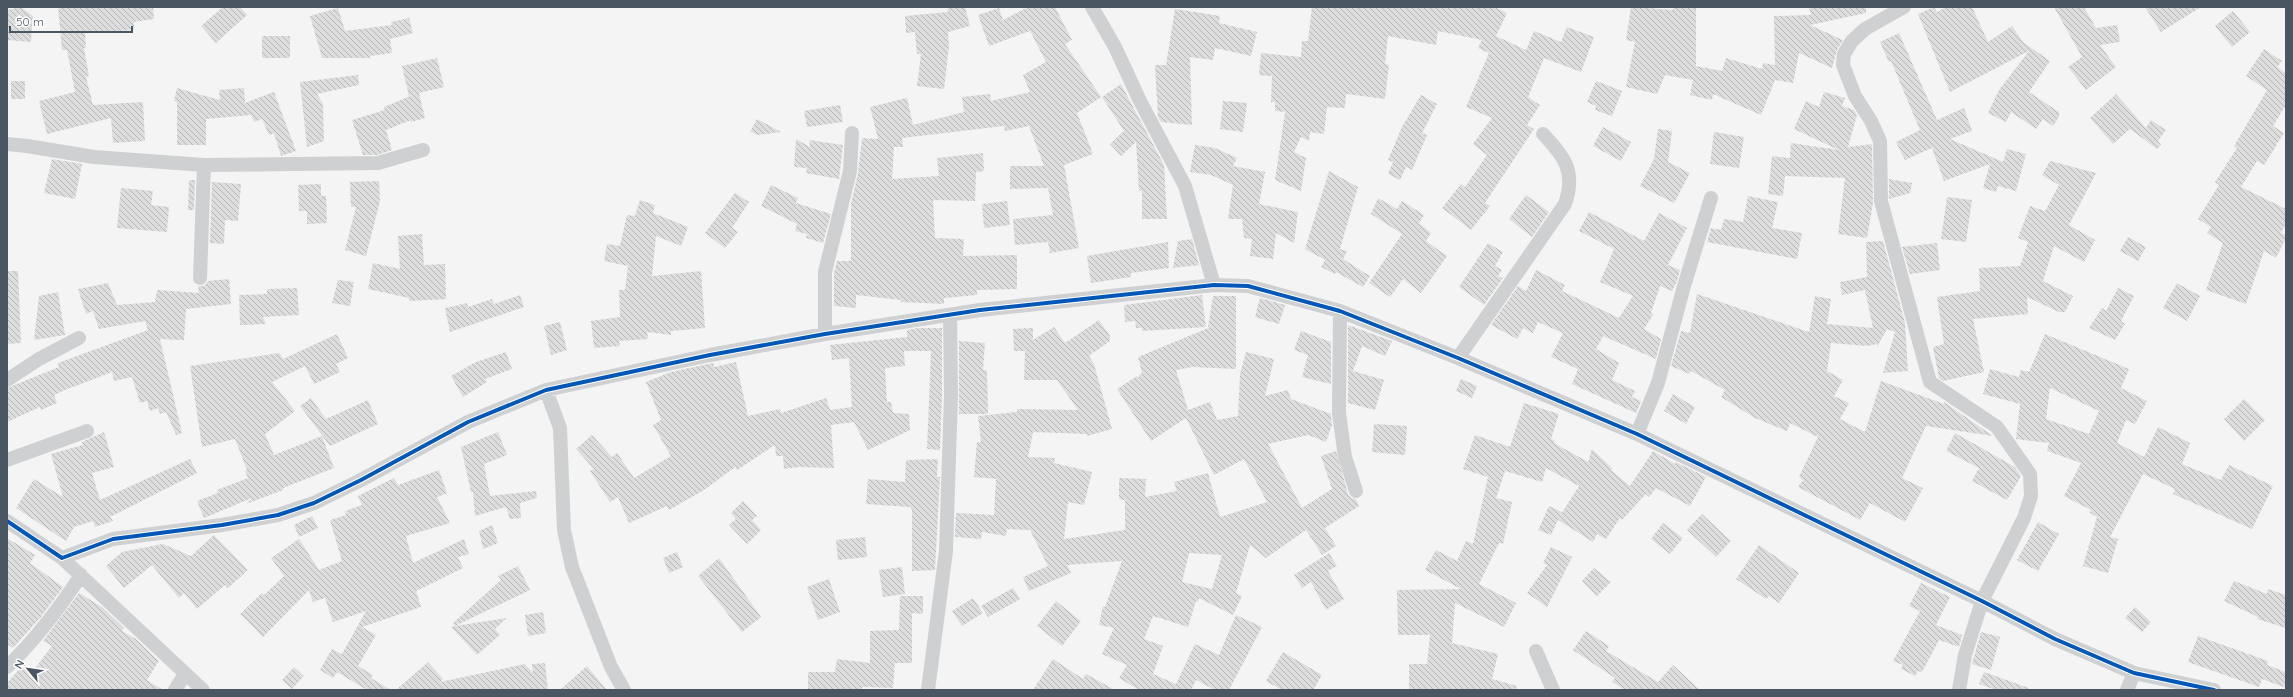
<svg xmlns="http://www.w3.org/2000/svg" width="2293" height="697" viewBox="0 0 2293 697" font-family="Quicksand,sans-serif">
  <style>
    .building { fill: url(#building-back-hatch); fill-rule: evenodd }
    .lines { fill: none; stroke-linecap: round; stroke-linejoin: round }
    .minor { stroke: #ced0d2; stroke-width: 14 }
    .cycleway-casing { stroke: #fff; stroke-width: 6 }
    .cycleway { stroke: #0057b8; stroke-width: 4 }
  </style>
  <defs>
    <pattern id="building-back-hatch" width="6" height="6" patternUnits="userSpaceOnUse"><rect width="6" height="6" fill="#ddddde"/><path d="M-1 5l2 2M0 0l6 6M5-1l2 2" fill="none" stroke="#b5b6b7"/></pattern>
  </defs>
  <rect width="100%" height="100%" fill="#f4f4f4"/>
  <!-- building -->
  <path class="building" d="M21,7l12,9 -2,26 -24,-2v-30z
    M58,7h95l1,12 -20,3v8l-49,3 1,15h-2l5,28 -3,1 7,28 50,-3 2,39 -32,2 -2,-25 -64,16 -8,-33 36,-9 -8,-42h-5z
    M223,7h17l7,8 -31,28 -15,-17z
    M947,7h18l5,19 -22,6 1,14 -5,43 -27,-3 4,-32h-4l-2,-22 -9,1 -1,-17 43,-4z
    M1028,7h27l17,33 -7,4 36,53 -24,16 16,41 -29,11 15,83 -29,5 -2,-11 -33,3 -2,-26 40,-4 -5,-27 -38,1v-23h34l-15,-40 -24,5 -1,-5 -102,12 1,9h-9l-2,32 47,-3 -2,-18 46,-5 1,18 -8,1 -1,29 -42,-1 2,38 29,1 -1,17 54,-1v34l-40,1v5l-33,3v6l-43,-2v-2l-45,-5v13l-22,-2v-33l3,-12h14v-57l7,-31 4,-35 16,1 -8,-32 37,-9 6,27 51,-13 -2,-15 28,-3 1,7 39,-9 -7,-17 23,-13 -16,-31 -41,15 -11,-31 21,-7 4,12z
    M1312,7h183l12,6 -11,23 30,14 8,-19 27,11 6,-15 27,10 -13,35 -37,-14 -16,39 12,8 -13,20 7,4 -49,74 5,3 -19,24 -29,-22 19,-24 4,3 22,-32 -14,-11 19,-26 -26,-11 23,-54 -11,-5 4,-8 -44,-9 -2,14 -48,-9 -3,28 4,1 -4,34 -39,-5 -1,14 -18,-1 -3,27 -14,-2 -1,9 -8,-4 -7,15 12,6 -5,33 -26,-11 10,-68 -10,-1v-9h-4l1,-26 -13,-1 2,-22 40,4 1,-16h6z
    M1631,7l42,3v-3h23v59l26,5 4,-13 36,11 1,-6 12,2 -1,-49 37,-1 -2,-8h57v6l-56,12 33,15 -6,10 -5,18 -33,-15 -6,30 -18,-3 -14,35 -48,-21 -1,6 -22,-5 3,-15 -28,-5 -8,19 -31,-7 9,-45 -9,-2z
    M1934,7l3,5 9,-5h26l16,35 24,-16 11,16 27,19 -21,31 30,20v5l-6,9 -10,-7 -7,10 -25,-17 -5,10 -18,-9 11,-23 30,-39 -79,41 -32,-78z
    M2054,7h30l12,21 21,-3 3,17 -20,3 16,22 -30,23 -18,-23 14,-10z
    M2145,7h56l-40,25z
    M338,8l7,23 47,-6 -1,-3 18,-4 4,15 -23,6 2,14 -22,3v2h-48l-12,-42z
    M1175,9l45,7 -1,7 38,9 -6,24 -36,-8 -2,12 -23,-3 2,68 -31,-3 -3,-5 -3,-52h11z
    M2233,11l17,21 -18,15 -17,-21z
    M1899,33l38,87 27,-12 8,23 -22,8 53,23 4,-13 19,5 -10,37 -18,-5 -2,6 -13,-4 7,-24 -46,17 -12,-33 -27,12 -9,-18 24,-12 -29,-69 -2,1 -9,-20z
    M262,36h28v22h-28z
    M2264,49l18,12 -5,6 9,6v32l-13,21 11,7 -20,32 -7,-4 -16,26 45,22v14l-5,10 5,2v3l-10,20 -12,-7 -18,53 -40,-14 17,-47 -16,-10 4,-6 -13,-8 21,-34 -4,-3 22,-34 -3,-2 33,-56 -21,-14z
    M437,58l7,29 -25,6 6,25 -14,4v-2l-25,10 6,20 -15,5h-14l-11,-35 33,-10 -1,-3 31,-13 -6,2 -7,-30z
    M358,75l1,10 -42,9 6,10 1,37 -17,6 -7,-65z
    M11,81h14v18h-14z
    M1596,81l26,10 -10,25 -17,-6 1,-4 -9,-4z
    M1121,84l43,81 3,54h-25v-28h-3l-3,-49 -15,14 -11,-12 14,-13 -22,-34z
    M177,88l43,12 -1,-10 25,-2 1,15 29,-11 22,59 -15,5 -7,-23 -5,2 -7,-16 -8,3 -3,-7 -45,4v26h-29v-43l-3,-1z
    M1824,92l21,6 -3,8 12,4 3,5 -9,32 24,-3 1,59 -6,35 -29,-4 7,-56 -60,-2 -2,20 -15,-2 4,-38 18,2 1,-15 48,7 -45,-21 12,-28 13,6z
    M2116,94l30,34 5,-8 15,10 -8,11 3,4 -4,4 -27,-20 -17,15 -23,-26z
    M1421,95l16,9 -15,29 5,2 -15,35 -6,-3 -6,13 -12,-6 5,-12 -5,-2 14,-33z
    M1223,101l24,2 -4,29 -23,-3z
    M840,105l3,17 -36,5 -3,-16z
    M757,119l24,13 -23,3 -8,-3z
    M1603,127l28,15 -10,19 -28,-15z
    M1658,129l14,2 -4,31 22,11 -16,30 -34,-17 14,-27z
    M1714,132l30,5 -5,31 -29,-4z
    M796,139l14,8 -1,-7 34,5 -4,34 -33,-6 1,-5 -13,-1z
    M1195,145l20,3 22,10 -4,8 32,6 -6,32 39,8 -4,31 -18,-10 -3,26 -23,-3 2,-17 -8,-1 -2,-19h-14l5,-34 -22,-10 -21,-3z
    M52,159l30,5 -7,35 -31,-6z
    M2050,161l46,12 -27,52 26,15 -11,22 -30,-16 -11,35 30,15 -8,16h-6l-32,-15 1,17 -55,5 11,53 -41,9 -4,-3 -6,-31 11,-3 -7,-47 43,-6 -1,-23 41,-2 8,-24 -10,-4 12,-32 15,5 14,-26 -17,-10z
    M1329,171l29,16 -18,62 7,2 -4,8 27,17 -7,11 -27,-15 -1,2 -14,-7 4,-7 -20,-11z
    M1889,179l23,4 -2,10 -21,6z
    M189,180h6l-1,30h-6z
    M379,181l1,20 -14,55 -21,-6 11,-43h-5l-1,-25z
    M212,182l29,2 -3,37 -13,-1 -1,24 -14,-1z
    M321,184v12h5l1,27 -20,1v-13h-8l-1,-26z
    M771,185l27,13 -2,5 35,11 -8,29 -17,-5 1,-4 -12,-3 2,-7 -36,-18z
    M121,188l32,3 -2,14 18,2 -2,25 -50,-4z
    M735,193l14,9 -17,26 6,4 -13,16 -20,-15z
    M1526,195l23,17 -17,25 -23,-18z
    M1748,196l30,6 -6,26 30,5 -5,26 -90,-17 4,-14 10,2 3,-11 19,3z
    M1947,197l25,3 -6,42 -25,-3z
    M1378,198l19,11 5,-8 22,14 -5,8 12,10 -5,8 21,15 -26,37 -18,-14 -13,18 -21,-14 33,-49 -31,-20z
    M640,200l15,5 -2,8 35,14 -7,19 -25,-10 -4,40 49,-5 4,57 -34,3v4l-24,-3 1,7 -29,2 1,5 -26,2 -3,-27 29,-4 -1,-27h6l3,-24 -24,-5 3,-17 13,2 7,-31 8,1z
    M1007,201l3,24 -26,3 -2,-24z
    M1589,212l55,29 15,-28 28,15 -19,37 12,5 -3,11 -5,10 -12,-5 -9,27 2,2 -9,14 17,10 -5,20 -53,-23 -7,13 23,14 -7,17 23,11 -3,6 9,4 -5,12 -64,-29 6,-15 -27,-12 12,-24 -25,-11 -5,11 -10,-5 -6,11 -26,-14 27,-39 8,5 10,-21 29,15 -3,6 57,27 14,-22 -33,-14 14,-33 -35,-18z
    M422,234l2,31 21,-1 1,35 -37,2v-3l-41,-9 5,-26 27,6 -2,-33z
    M2128,237l18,10 -8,14 -18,-10z
    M1192,239l7,26 -26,3 5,-27z
    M1883,241l22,82 3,48 -25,2 12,-41 -8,-3 -10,18v-3l-10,2 -36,-3 -4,28 16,9 -9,16 15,7 -9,16 25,13 16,-51 63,23v-2l49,34 -67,-10 -24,52 21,10 -18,34 -35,-19 -10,17 -62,-33 5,-7 -4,-3 19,-40 -28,-14 -3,8 -32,-13 -34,-21 4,-7 -34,-19 -2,3 -18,-8 10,-35 9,2 7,-39 112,38 6,-36 16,3 -4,25 46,4 -8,-38 -23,5 -2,-13 27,-5 -1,-35z
    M1168,242l1,26 -38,5v4l-40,6 -4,-27z
    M1488,243l15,9 -8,14 7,4 -4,6 5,2 -19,27 -25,-18z
    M1937,243l3,27 -30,4 -8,-27z
    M7,271h11l3,72 -14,1z
    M229,279l2,25 -45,5 -2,31 -24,-1 22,94 -6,2 -10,-23 -6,2 -2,-6 -8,3 -3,-10 -7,2 -8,-26 -18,4 -2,-9 -47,18 -11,5 3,8 -16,7 -1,-3 -33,15v-34l52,-21 -1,-4 90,-33 -3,-9 -46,8 -6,-18 -7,3 -8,-25 30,-6 9,22 38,-3 2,-12 42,3 -1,-7h6l4,-5z
    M338,280l16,2 -4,24 -18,-3z
    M2177,283l23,13 -13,25 -24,-13z
    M297,288l2,27 -36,2 3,7 -26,1 -1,-30 28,-1v-5z
    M2118,288l16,8 -13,25 4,3 -10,16 -26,-12 13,-20 4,3z
    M58,292l7,43 -31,5 5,-44z
    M520,295l4,12 -74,25 -5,-24 22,-5 1,4 24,-8 2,5z
    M1202,295l4,32 -64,4v-3h-6l-1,-7 -10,1 -1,-17z
    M1213,296h23v73l-44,-2 -16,3 12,40 22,-8 7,18 21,-4 2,-42 6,-22 28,7 -9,37 23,-6 3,9 40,15 1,11 -6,17 -18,-7 -40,9 34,64 30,-19 -11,-33 15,-5 12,43 3,4 5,1 3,7 -34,22 11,18 -14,9 -16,-25 -40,28 -16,-13 -14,48 6,3 -9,19 -34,-17 -1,4 -2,-1 -8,26 -35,-11 -9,23 19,7 -10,28 23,10 19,-40 24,11 17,-40 26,12 -33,63h-14l-19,-10 -5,10h-52l-20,-12 8,-13 -25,-11 12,-26 -15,-3 4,-19 2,1 17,-46 -55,4 4,8 -42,18 -6,-14 25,-11 -18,-36 -23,-1 -1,7 -24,-4 -1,7 -26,-2 1,-24 38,2 2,-36 -22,-2 3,-35h4l-3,-26 39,-4v-3l61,1 -21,-30h-33l1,-29h-11l-1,-22 20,-1v12l21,-13 11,16 34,-23 11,16v5l-17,12 -3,-4 2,5 -3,2 5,8 18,65 -25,7v-2l-54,-2 -5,25 27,1 -1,5 38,9 -8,33 -16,-3 -4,37 61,-9v-30l-6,-1v-21l27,1 -1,18 32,-6 -3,-9 34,-9 12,44 47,-15 -23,-43 -30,16 -28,-57 -35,23 -34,-52 20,-13 2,2v-3l3,-2 -4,-16 75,-31 -5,1zM1189,553l33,2 -10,34 -30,-7z
    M1260,298l25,7 -6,19 -24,-7z
    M560,322l7,28 -16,5 -7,-29z
    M1348,325l44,16 -7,15 -23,-10 -9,25 31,9 -9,30 -27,-7z
    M919,328h23v67l-2,55 -13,-1 4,-98h-27l1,15 -20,2 2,34h4l2,11 16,1 1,16 -42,20 -14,-28 -23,3 3,43 -35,-1 -15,2 -1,-13h-7l-1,-11 -38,25 -2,-3 -31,23 -35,20 -2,-4 -38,17 -11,-26 -8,5 -20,-31 4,-2 -18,-20 16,-14 20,22 5,-4 17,25 37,-22 -18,-31 8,-5 -15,-38 25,-10 42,-9 1,4 22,-5 12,54 32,-7 1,4 45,-15 4,12 22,-3 -3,-49 -17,2 -2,-15 77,-8v-7z
    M1301,331l30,11v42l-29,-7 6,-22 -14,-5z
    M337,334l11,24 -12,6 4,8 -26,12 -9,-18 -33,16 23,29 -30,23 9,21 48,-19 12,32 -51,20v2l-37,14 6,-6 -48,20 -7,-17 21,-8 -1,-3 31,-12 -3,-7 2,-1 -12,-31 -33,8 -12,-81 90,-13 3,6z
    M2045,334l84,35 -8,19 26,13 -12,23 -9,-4 -9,23 27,14 14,-30 32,16 -8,21 39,16 8,-15 44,21 -21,43 -79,-35 2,-5 -32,-15 -33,63 8,2 -10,34 -25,-7 14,-49 -7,-4 1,-3 -27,-14 17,-33 -34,-12 2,-8 -33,-4 4,-35 -37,-10 7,-25 29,8 2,-7 8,2zM2050,388l49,23 -10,23 -43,-15z
    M959,341l26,2 -2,27h4l1,44h-29z
    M506,352l6,17 -27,10 2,3 -24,15 -12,-21 25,-14z
    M1461,379l16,7 -5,12 -16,-7z
    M1673,394l22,13 -9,17 -22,-13z
    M311,398l15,21 42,-19 10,24 -48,22 -30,-40z
    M2244,399l21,21 -21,21 -20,-22z
    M1524,403l35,11 -8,25 4,2 -1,2 34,19 4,-13 20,19 -1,2 19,16 23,-35 22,13 1,-2 30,15 -16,29 -34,-18 -7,9 -3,-3 -24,26 -2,-2 -14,21 -9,-5 -4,8 -35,-22 -7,15 -13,-5 11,-24 13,6 -4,7 21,-33 -33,-18 -4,14 -37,-11 -9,27 16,4 -9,42 -4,-1 -20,41 37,19 -12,24 -49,-24 -3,40 46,11 -6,25 25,7 -1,4h-107v-26h18l3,-29h-32l-1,-45 64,-1 -36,-19 11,-20 21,11 9,-20 7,3 15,-67 -25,-8 12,-34 35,12z
    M1374,424l33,2 -2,29 -33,-3z
    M104,432l10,35 -22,6 8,27 90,-41 7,14 -87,44 3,4 -18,6 -2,-6 -19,6 -8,14 -50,-33 18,-29 29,18 -12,-43 32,-9 -1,-3z
    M498,432l9,23 -23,9 6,32 46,-5 1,7 -17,5 1,15 -11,1 -4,-12 -31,9 -2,-24h-2l-10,-45z
    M1955,433l60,34 6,9 -14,24 -35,-19 7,-13 -33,-17z
    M938,459l-1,18h3l-5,93 -23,1v-61l-2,-3 -44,-3 2,-25 37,3 1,-22z
    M439,470l8,23 -10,4 13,26 -44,13 7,27 51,-24 5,15 -11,3 5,11 -47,23 5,16 -59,20 14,8 -18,31 15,9 -2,3 20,12h-24l-30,-18 -4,6 -13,-8 12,-21 10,5 24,-43 -33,11 -8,-24 -12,4 -4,-12 -46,47 -23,-23 22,-21 2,2 20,-19 -13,-18 28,-19 20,31 23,-9 -12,-41 16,-5 -1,-4 17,-6 -4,-9 36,-18 4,7z
    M743,501l14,15 -5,4 9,10 -14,14 -18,-19 7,-6 -5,-6z
    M1702,514l29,27 -15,16 -29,-27z
    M312,516l6,12 -19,9 -5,-12z
    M2038,522l21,12 -21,37 -21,-11z
    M1663,523l20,15 -13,16 -19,-15z
    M492,525l6,18 -15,6 -4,-18z
    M214,535l34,35 -20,18 -3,-3 -28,24 -13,-16 -5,5 -27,-33 -28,23 -18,-22 16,-14 41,-8 28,12z
    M865,537l2,20 -29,3 -2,-20z
    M7,538l28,17 -5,8 33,24 -23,31 -27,30 -6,-4z
    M1759,545l40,28 -20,30 -10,-7 -3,3 -30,-20z
    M1551,547l21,10 -25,50 -20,-14 20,-28 -4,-2z
    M677,552l6,15 -14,6 -6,-15z
    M1329,553l8,13 -9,5 16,28 -18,11 -15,-28 -9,6 -8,-13z
    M719,558l42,59 -19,15 -44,-56z
    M518,566l12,24 -75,36 52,-8 -12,11 5,6 -23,20 -26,-28 4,-1 -2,-3 48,-43 -3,-4z
    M902,567l3,27 -22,3 -4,-27z
    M1594,568l17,14 -14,14 -15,-15z
    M829,579l11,33 -22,8 -11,-33z
    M2234,581l33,13 1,-5 18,6v33l-29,-9 1,-2 -34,-16z
    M1921,583l29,14 -14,28 26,10 -3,12 -20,-7 -17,32 -4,-1 -3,5 -14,-7 2,-4 -10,-4 27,-50 -11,-5z
    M1013,588l7,11 -32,18 -7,-11z
    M79,593l23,14 22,21 -2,3 14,8 23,22 -12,19 16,10h-156v-7l17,-19 9,7 19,-25 -9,-5z
    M900,596h23v18l-11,-1v50h-17l-2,25 -31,-1v3h-54v-18h27l2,-13 33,4v-32l29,-1z
    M973,598l10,15 -21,13 -10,-15z
    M1056,601l25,20 -19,25 -25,-20z
    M2135,607l16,15 -9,10 -17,-14z
    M543,612l3,21 -18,3 -3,-21z
    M1586,631l23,15 -3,5 52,31 15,-17 27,25h-75l-13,-8 3,-4 -42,-28z
    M1981,632l19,5 -9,33 -19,-6z
    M2198,636l70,25 -1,4 19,7v16l-24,-9 -3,8 -71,-25z
    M1283,652l39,23 -9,15h-31l-16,-9z
    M1053,659l30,20 3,-5 29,16h-82z
    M428,662l15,17 -3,3 80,-17 5,-1 8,9 -1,-9 13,-1 3,27h-152z
    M587,666l20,24h-47z
    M294,667l10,9 -12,13 -10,-9z
    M1984,672l45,16v2h-33l-17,-6z"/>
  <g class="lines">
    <!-- minor -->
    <path class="minor" d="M1092,7l23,40 25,54 45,85 29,99
      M1904,7l-39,22 -13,12 -8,13 -1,11 12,31 16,25 9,20 1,60 49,181 67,45 33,47 1,22 -7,22 -42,83 -17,54 -6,35
      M7,144l20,2 67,11 110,8 174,-2 45,-13
      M200,278l4,-113
      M1340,311l-1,102 6,44 11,34
      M825,334v-62l25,-101 2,-38
      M1458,358l107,-154c11,-32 0,-47 -22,-70
      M7,380l32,-21 40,-21
      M546,390l14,38 4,102 8,37 39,100 13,23
      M1637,434l21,-51 26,-97 27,-88
      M7,460l80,-29
      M7,521l55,37 51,-19 109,-14 56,-10 36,-12 47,-23 107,-58 78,-32 164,-35 115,-21 155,-24 234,-25 34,1 92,25 118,47 179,76 345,167 73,38 79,34 80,17
      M62,558l141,132
      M1536,651l17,39
      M7,667c29,-28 52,-58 74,-92
      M175,690l10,-16
      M928,690l18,-139 5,-156 -1,-80
      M2127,690l7,-17"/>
    <defs>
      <path id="cycleway" d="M7,521l55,37 51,-19 109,-14 56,-10 36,-12 47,-23 107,-58 78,-32 164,-35 115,-21 155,-24 234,-25 34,1 92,25 118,47 179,76 345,167 73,38 79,34 80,17"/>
    </defs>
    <!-- cycleway casing -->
    <use href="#cycleway" class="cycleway-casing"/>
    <!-- cycleway -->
    <use href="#cycleway" class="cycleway"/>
  </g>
  <!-- border -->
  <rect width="2293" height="697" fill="none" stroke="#4a5661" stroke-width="16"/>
  <!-- north arrow -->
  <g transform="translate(28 669) rotate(299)" stroke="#ffffff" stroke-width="3" paint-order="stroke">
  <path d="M0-3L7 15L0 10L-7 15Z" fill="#4a5661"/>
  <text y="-6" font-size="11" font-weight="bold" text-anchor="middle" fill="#4a5661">N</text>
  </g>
  <!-- scale -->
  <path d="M10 26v6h122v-6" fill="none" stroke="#4a5661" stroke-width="2"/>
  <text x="16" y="26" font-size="12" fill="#4a5661" stroke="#ffffff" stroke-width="3" paint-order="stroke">50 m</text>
</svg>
